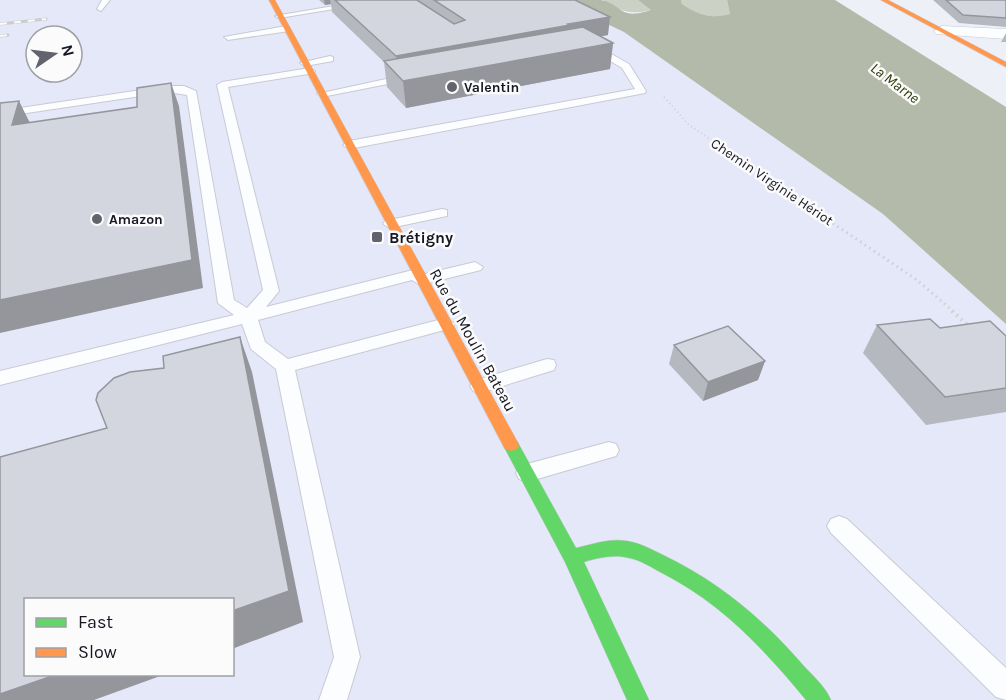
<svg xmlns="http://www.w3.org/2000/svg" width="1006" height="700" viewBox="0 0 1006 700" font-family="Karla,sans-serif">
  <style>
    .built { fill: #e4e8f9; fill-rule: evenodd }
    .forest { fill: #cbd1c5 }
    .water { fill: #b4baa9 }
    .lines { fill: none; stroke-linecap: round; stroke-linejoin: round }
    .lane-casing { stroke: #c8cad3; stroke-width: 2 }
    .street-casing { stroke: #c8cad3; stroke-width: 1 }
    .fast-casing { stroke: #c8cad3; stroke-width: 1 }
    .slow-casing { stroke: #c8cad3; stroke-width: 1 }
    .path-far2 { stroke: #cfd0d2; stroke-width: 2; stroke-dasharray: 1 3; stroke-linecap: butt }
    .path-far1 { stroke: #cfd0d2; stroke-width: 3; stroke-dasharray: 1.5 4; stroke-linecap: butt }
    .path { stroke: #cfd0d2; stroke-width: 4; stroke-dasharray: 1.5 4.5; stroke-linecap: butt }
    .lane { fill: #fcfdfe; fill-rule: evenodd }
    .street { fill: #fcfdfe; fill-rule: evenodd }
    .fast { fill: #63d668; fill-rule: evenodd }
    .slow { fill: #ff974d; fill-rule: evenodd }
    .rail-casing { stroke: #cccccf; stroke-width: 3 }
    .rail { stroke: #fbfbfb; stroke-width: 2; stroke-dasharray: 7; stroke-linecap: butt }
    .wall { fill: #b6b8c0 }
    .shaded-wall { fill: #94969c }
    .building { fill: #d4d6df; stroke: #94969c; stroke-width: 1.5 }
    .poi-dot { fill: #61636d; stroke: #fbfbfb; stroke-width: 2 }
    .labels { text-anchor: middle; dominant-baseline: central; stroke-width: 5; stroke-linejoin: round; paint-order: stroke }
    .far-poi-label { font-size: 14px; font-weight: bold; fill: #151723; stroke: #fbfbfb; text-anchor: start }
    .far-street-label { font-size: 14px; fill: #151723; stroke: #fbfbfb }
    .far-water-label { font-size: 15px; font-style: italic; fill: #2c3705; stroke: #fbfbfb }
    .poi-label { font-size: 16px; font-weight: bold; fill: #151723; stroke: #fbfbfb; text-anchor: start }
    .street-label { font-size: 16px; fill: #151723; stroke: #fbfbfb }
  </style>
  <rect width="100%" height="100%" fill="#eef0f7"/>
  <!-- built -->
  <path class="built" d="M0,0h557l67,32 259,182 123,110v376h-1006zM36,36h36v36h-36zM26,600h206v74h-206z"/>
  <!-- forest -->
  <path class="forest" d="M603,0h35l14,10c-22,5 -31,2 -49,-10z
    M681,0h46l3,14c-20,5 -31,1 -48,-10z"/>
  <!-- water -->
  <path class="water" d="M557,0c14,0 31,0 44,0 22,4 17,21 50,10l-13,-10h43l1,4c17,11 28,15 48,10l-3,-14h108l171,107v217l-123,-110 -259,-182z"/>
  <g class="lines">
    <defs>
      <path id="lane" d="M102,0h8l-9,11 -4,-2z
        M369,0h20l-110,18 -4,-2z
        M286,26l3,5 -61,9 -4,-3z
        M590,42l39,22 17,27 -1,2 -296,56 -6,-4 6,-4 286,-52 -13,-21 -35,-21v-4z
        M330,56l3,1v4l-28,5 -5,-3z
        M310,68l5,3 -1,2 -86,14 51,204 -13,16 151,-38 8,5 50,-12 8,5 -2,3 -61,15 -8,-5 -154,40 7,22 23,17 158,-41 9,6 -3,4 -157,42 65,287 -13,43h-28l15,-43 -58,-288 -25,-20 -9,-25 -242,61v-14l234,-56 -16,-12 -31,-208 -19,-3 -168,25v-6l168,-25h16l12,5 38,209 13,8 16,-18 -46,-205 5,-3z
        M409,74l5,3 -1,2 -91,18 -5,-3z
        M442,209l5,1v6l-57,12 -7,-4 2,-3z
        M547,359l7,1 2,5 -2,5 -74,23 -7,-2 -3,-5 3,-5z
        M609,442l7,2 3,6 -3,6 -89,26 -8,-3 -3,-6 3,-6 8,-3z
        M839,516l8,3 159,149v32l-10,-3 -165,-164 -4,-7 4,-7z"/>
      <path id="street" d="M942,26l64,3v10l-70,-5 -2,-3z"/>
      <path id="fast" d="M511,439l6,2 59,107c17,-4 34,-10 51,-7 13,2 26,9 38,15 54,26 98,63 137,108 10,11 23,22 29,36h-25c-41,-50 -85,-97 -144,-127 -10,-5 -21,-13 -33,-15 -15,-4 -31,0 -45,4l65,138h-22l-62,-138 -62,-117 2,-4z"/>
      <path id="slow" d="M269,0h6l242,441 2,4 -2,4 -6,2 -6,-2z
        M881,0h7l118,62v5z"/>
    </defs>
    <!-- lane casing -->
    <use href="#lane" class="lane-casing"/>
    <!-- street casing -->
    <use href="#street" class="street-casing"/>
    <!-- fast casing -->
    <use href="#fast" class="fast-casing"/>
    <!-- slow casing -->
    <use href="#slow" class="slow-casing"/>
    <!-- path-far2 -->
    <path class="path-far2" d="M664,97l25,28 83,56"/>
    <!-- path-far1 -->
    <path class="path-far1" d="M769,180l148,100 37,32"/>
    <!-- path -->
    <path class="path" d="M952,311l17,15"/>
    <!-- lane -->
    <use href="#lane" class="lane"/>
    <!-- street -->
    <use href="#street" class="street"/>
    <!-- fast -->
    <use href="#fast" class="fast"/>
    <!-- slow -->
    <use href="#slow" class="slow"/>
    <defs>
      <path id="rail" d="M0,24l46,-5
        M0,36l8,-1"/>
    </defs>
    <!-- rail casing -->
    <use href="#rail" class="rail-casing"/>
    <!-- rail -->
    <use href="#rail" class="rail"/>
  </g>
  <!-- wall -->
  <path class="wall" d="M319,0h256l33,35 -8,1 13,7 -3,26 -204,39 -19,-21 -3,-25 -52,-50 -1,-8 -6,1z
    M933,0h73v27l-47,-4z
    M1006,33v9h-5z
    M877,325l63,3 66,8v76l-80,13 -63,-72z
    M674,345l91,16 -7,19 -55,21 -34,-37z"/>
  <!-- shaded-wall -->
  <path class="shaded-wall" d="M324,0h6l1,4 -6,1z
    M610,17l-2,18 -210,40 -2,-19z
    M613,43l-3,26 -204,39 -3,-27z
    M171,83l8,23 24,182 -203,45v-33z
    M19,101l12,24h-19z
    M240,337l12,35 51,250 -71,27v-38z
    M765,361l-7,19 -55,21 5,-19z
    M55,675h108l-69,25h-94v-6z"/>
  <!-- building -->
  <path class="building" d="M335,0h82l37,24 11,-4 -31,-20h141l35,17 -42,7 2,1 -174,31z
    M946,0h60v18l-43,-3z
    M583,27l30,16 -210,38 -19,-20z
    M171,83l21,177 -192,40v-197l19,-2 -7,24 125,-18v-19z
    M930,319l10,9 50,-7 16,15v52l-61,9 -68,-72z
    M728,326l37,35 -57,21 -34,-37z
    M240,337l49,254 -57,20v-11h-206v75h29l-55,19v-237l107,-29 -11,-28 2,-7 16,-15 16,-6 34,-4 -1,-12z"/>
  <!-- markers -->
  <g class="poi-dot">
    <circle cx="452" cy="87" r="6"/>
    <circle cx="97" cy="219" r="6"/>
    <rect x="371" y="231" width="12" height="12" rx="3"/>
  </g>
  <g class="labels">
    <!-- far-poi labels -->
    <g class="far-poi-label">
      <text x="464" y="87">Valentin</text>
      <text x="109" y="219">Amazon</text>
    </g>
    <!-- far-street labels -->
    <g class="far-street-label">
      <text transform="translate(772 182) rotate(34)">Chemin Virginie Hériot</text>
    </g>
    <!-- far-water labels -->
    <g class="far-water-label">
      <text transform="translate(895 83) rotate(37)">La Marne</text>
    </g>
    <!-- poi labels -->
    <g class="poi-label">
      <text x="389" y="237">Brétigny</text>
    </g>
    <!-- street labels -->
    <g class="street-label">
      <text transform="translate(473 340) rotate(61)">Rue du Moulin Bateau</text>
    </g>
  </g>
  <!-- legend -->
  <rect x="24" y="598" width="210" height="78" fill="#fbfbfb" stroke="#9fa0a5" stroke-width="1.5"/>
  <rect x="36" y="618" width="30" height="9" fill="#63d668" stroke="#9fa0a5" stroke-width="1.5"/>
  <text x="78" y="628" font-size="18" fill="#151723">Fast</text>
  <rect x="36" y="648" width="30" height="9" fill="#ff974d" stroke="#9fa0a5" stroke-width="1.5"/>
  <text x="78" y="658" font-size="18" fill="#151723">Slow</text>
  <!-- north arrow -->
  <g transform="translate(54 54) rotate(76)"><circle r="28" fill="#fbfbfb" stroke="#9fa0a5" stroke-width="1.5"/>
  <path d="M0-4.5L10 22L0 15L-10 22Z" fill="#61636d"/>
  <text y="-9" font-size="16" font-weight="bold" text-anchor="middle" fill="#151723">N</text>
  </g>
</svg>
